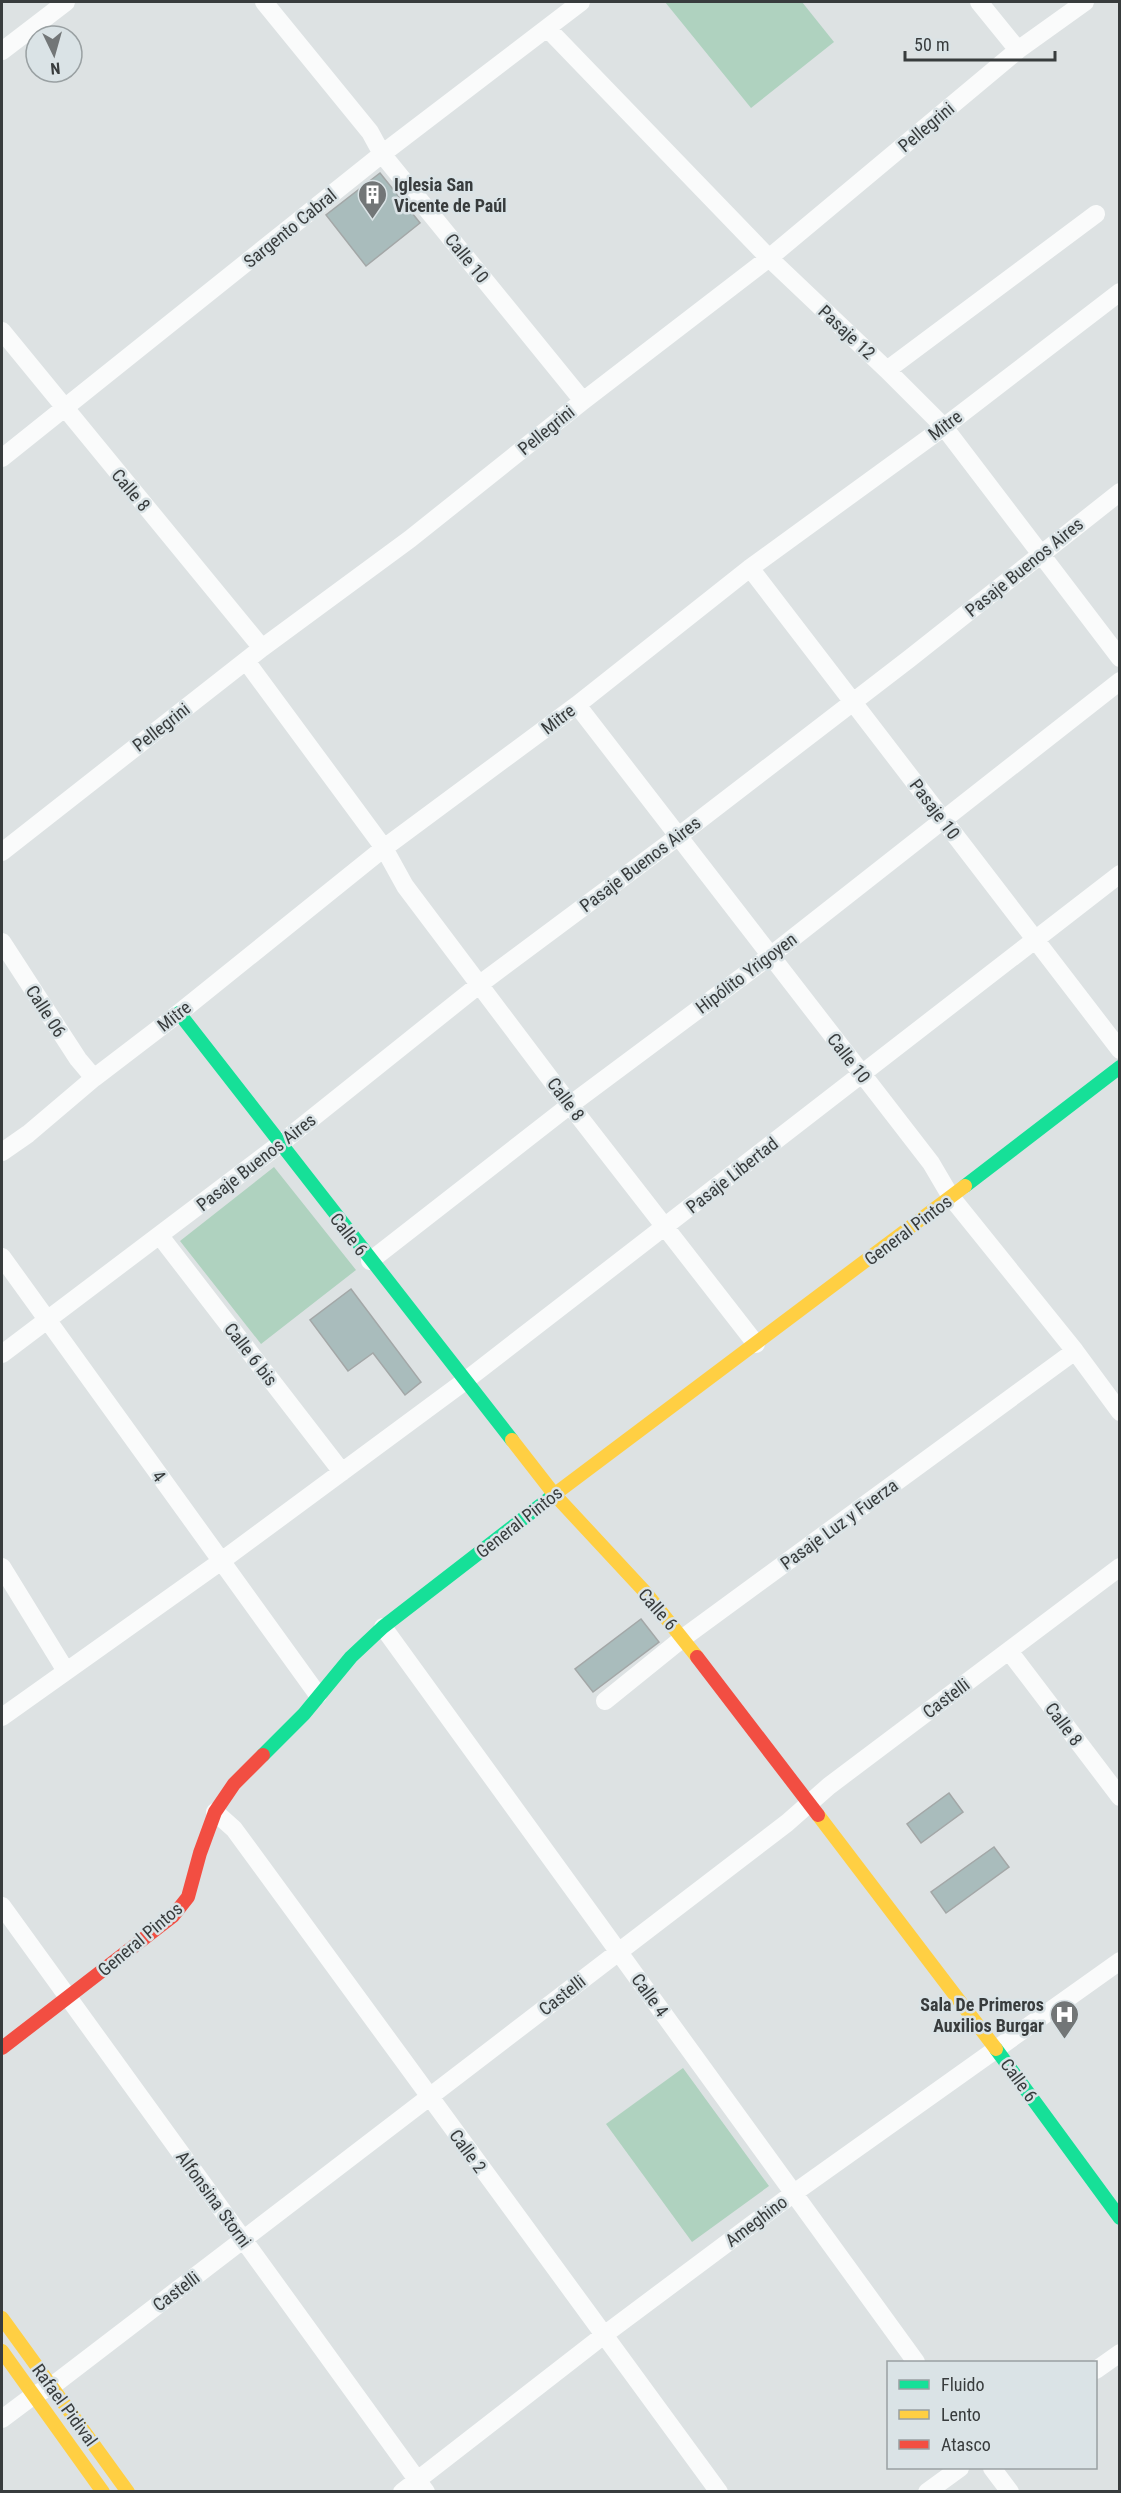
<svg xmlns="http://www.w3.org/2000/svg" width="1121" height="2493" viewBox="0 0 1121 2493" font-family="'Roboto Condensed',sans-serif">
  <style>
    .green { fill: #afd2bf }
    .building { fill: #a9bcbc; stroke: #a3a7a7; stroke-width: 1.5 }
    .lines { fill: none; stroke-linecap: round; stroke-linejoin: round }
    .street { stroke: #fafbfb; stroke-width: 18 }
    .fast { stroke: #16e098; stroke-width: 14 }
    .slow { stroke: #ffcf43; stroke-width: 14 }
    .jam { stroke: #f24e42; stroke-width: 14 }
    .labels { text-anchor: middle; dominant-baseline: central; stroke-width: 5; stroke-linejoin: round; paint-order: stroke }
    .street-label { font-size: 18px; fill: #383c3d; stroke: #dae3e6 }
    .poi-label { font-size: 18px; font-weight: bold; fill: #383c3d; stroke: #dae3e6; text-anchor: start }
  </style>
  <rect width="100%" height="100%" fill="#dde2e3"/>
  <!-- green -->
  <path class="green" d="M665,2h137l32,40 -83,66z
    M274,1167l82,103 -95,74 -81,-103z
    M683,2068l86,118 -77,56 -86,-118z"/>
  <!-- building -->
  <path class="building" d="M380,173l40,50 -54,43 -40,-51z
    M351,1289l70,93 -16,13 -32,-42 -25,18 -38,-51z
    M641,1619l18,23 -66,50 -18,-23z
    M949,1793l14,19 -42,31 -14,-19z
    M994,1847l15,20 -63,46 -15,-21z"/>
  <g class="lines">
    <!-- street -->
    <path class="street" d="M264,2l106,130 12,22 201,247
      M979,2l39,48
      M547,28l222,230 118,112 57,57 176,231
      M2,51l64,-49
      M2,331l260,317
      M887,370l209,-156
      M2,458l380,-304 199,-152
      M750,568l370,482
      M246,661l138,187 21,38 165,219 186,239
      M577,705l354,458 20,34 124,154 45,61
      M2,852l260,-204 148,-109 173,-138 186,-143 249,-208 67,-48
      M2,942l76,117 16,19
      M2,1152l26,-18 66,-56 85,-65 205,-165 193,-143 173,-137 194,-141 176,-135
      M160,1236l182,236
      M2,1257l316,438
      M370,1261l200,-156 200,-149 350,-275
      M2,1354l278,-210 200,-160 200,-149 229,-176 211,-167
      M2,1567l64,104
      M383,1627l533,735
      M1009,1651l111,146
      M605,1701l78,-63 392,-287
      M2,1717l218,-155 245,-181 655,-507
      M215,1812l19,17 485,663
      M2,1906l424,586
      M1096,2370l24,-17
      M2,2419l32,-24 18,-9 735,-563 42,-37 291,-219
      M992,2468l18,24
      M402,2492l202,-157 190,-142 326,-232
      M927,2492l33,-24"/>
    <!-- fast -->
    <path class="fast" d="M179,1013l333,427
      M965,1186l155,-119
      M263,1755l41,-41 47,-57 32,-30 172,-133
      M996,2049l124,169"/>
    <!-- slow -->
    <path class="slow" d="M512,1440l42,54 92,99 51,64
      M555,1494l410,-308
      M818,1815l178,234
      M2,2318l126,174
      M2,2351l101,141"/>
    <!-- jam -->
    <path class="jam" d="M697,1657l121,158
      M2,2048l171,-132 15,-19 12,-44 15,-41 19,-28 29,-29"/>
  </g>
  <!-- icons -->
  <defs>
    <symbol id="building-pin" viewBox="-11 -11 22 30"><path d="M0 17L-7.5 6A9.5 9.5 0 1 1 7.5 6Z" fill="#727677" stroke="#dae3e6"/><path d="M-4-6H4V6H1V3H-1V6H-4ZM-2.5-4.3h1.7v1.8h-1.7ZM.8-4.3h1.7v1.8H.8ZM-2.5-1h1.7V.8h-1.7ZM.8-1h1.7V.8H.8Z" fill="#fff"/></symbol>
    <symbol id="hospital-pin" viewBox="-11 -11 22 30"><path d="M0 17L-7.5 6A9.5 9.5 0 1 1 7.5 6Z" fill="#727677" stroke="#dae3e6"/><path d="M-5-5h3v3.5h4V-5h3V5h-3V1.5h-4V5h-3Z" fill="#fff"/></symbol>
  </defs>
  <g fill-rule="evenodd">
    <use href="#building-pin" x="356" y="178" width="33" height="45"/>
    <use href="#hospital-pin" x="1048" y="1998" width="33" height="45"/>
  </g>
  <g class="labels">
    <!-- street labels -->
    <g class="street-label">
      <text transform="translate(926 127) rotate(-40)">Pellegrini</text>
      <text transform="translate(290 228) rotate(-39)">Sargento Cabral</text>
      <text transform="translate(467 258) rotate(51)">Calle 10</text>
      <text transform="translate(847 332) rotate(43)">Pasaje 12</text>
      <text transform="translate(945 425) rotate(-37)">Mitre</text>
      <text transform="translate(546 430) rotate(-39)">Pellegrini</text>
      <text transform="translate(131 490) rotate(50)">Calle 8</text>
      <text transform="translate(1024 567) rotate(-39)">Pasaje Buenos Aires</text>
      <text transform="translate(558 719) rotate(-37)">Mitre</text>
      <text transform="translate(161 727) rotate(-38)">Pellegrini</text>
      <text transform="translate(935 809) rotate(53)">Pasaje 10</text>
      <text transform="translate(640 864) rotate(-37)">Pasaje Buenos Aires</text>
      <text transform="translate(746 973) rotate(-37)">Hipólito Yrigoyen</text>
      <text transform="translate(46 1011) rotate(57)">Calle 06</text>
      <text transform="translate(174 1016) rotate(-38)">Mitre</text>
      <text transform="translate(849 1058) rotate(52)">Calle 10</text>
      <text transform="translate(566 1099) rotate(53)">Calle 8</text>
      <text transform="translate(256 1162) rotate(-38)">Pasaje Buenos Aires</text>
      <text transform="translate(732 1175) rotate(-38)">Pasaje Libertad</text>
      <text transform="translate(908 1230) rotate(-37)">General Pintos</text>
      <text transform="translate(349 1234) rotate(52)">Calle 6</text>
      <text transform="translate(251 1354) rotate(52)">Calle 6 bis</text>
      <text transform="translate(159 1476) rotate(54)">4</text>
      <text transform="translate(519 1522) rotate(-38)">General Pintos</text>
      <text transform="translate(839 1524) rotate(-36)">Pasaje Luz y Fuerza</text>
      <text transform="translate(658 1609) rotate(49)">Calle 6</text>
      <text transform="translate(946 1698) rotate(-37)">Castelli</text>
      <text transform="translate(1064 1724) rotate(53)">Calle 8</text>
      <text transform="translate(140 1939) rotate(-40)">General Pintos</text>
      <text transform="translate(562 1995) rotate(-38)">Castelli</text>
      <text transform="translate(650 1995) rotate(54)">Calle 4</text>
      <text transform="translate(1019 2080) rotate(54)">Calle 6</text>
      <text transform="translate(468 2151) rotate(54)">Calle 2</text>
      <text transform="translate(214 2199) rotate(54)">Alfonsina Storni</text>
      <text transform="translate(756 2221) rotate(-37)">Ameghino</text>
      <text transform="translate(176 2291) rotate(-37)">Castelli</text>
      <text transform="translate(65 2405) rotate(54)">Rafael Pidival</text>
    </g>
    <!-- poi labels -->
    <g class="poi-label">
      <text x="394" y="184">Iglesia San<tspan x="394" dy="21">Vicente de Paúl</tspan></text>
      <text x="1044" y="2004" text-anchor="end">Sala De Primeros<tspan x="1044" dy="21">Auxilios Burgar</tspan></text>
    </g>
  </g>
  <!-- border -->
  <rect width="1121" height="2493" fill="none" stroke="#383c3d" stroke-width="6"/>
  <!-- legend -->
  <rect x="887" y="2361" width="210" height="108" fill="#dae3e6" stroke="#99a0a2" stroke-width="1.5"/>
  <rect x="899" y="2380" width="30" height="9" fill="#16e098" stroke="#99a0a2" stroke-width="1.5"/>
  <text x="941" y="2391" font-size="18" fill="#383c3d">Fluido</text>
  <rect x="899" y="2410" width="30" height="9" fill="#ffcf43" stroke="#99a0a2" stroke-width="1.5"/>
  <text x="941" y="2421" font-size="18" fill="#383c3d">Lento</text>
  <rect x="899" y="2440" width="30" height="9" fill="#f24e42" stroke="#99a0a2" stroke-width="1.5"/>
  <text x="941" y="2451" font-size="18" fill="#383c3d">Atasco</text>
  <!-- north arrow -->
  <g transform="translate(54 54) rotate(175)"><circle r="28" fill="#dae3e6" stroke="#99a0a2" stroke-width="1.5"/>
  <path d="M0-4.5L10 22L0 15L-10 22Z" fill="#727677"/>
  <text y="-9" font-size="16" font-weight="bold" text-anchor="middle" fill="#383c3d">N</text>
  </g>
  <!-- scale -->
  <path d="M905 51v9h150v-9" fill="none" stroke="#383c3d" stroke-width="3"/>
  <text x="914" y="51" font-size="18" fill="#383c3d" stroke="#dae3e6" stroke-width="4.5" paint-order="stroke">50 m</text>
</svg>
